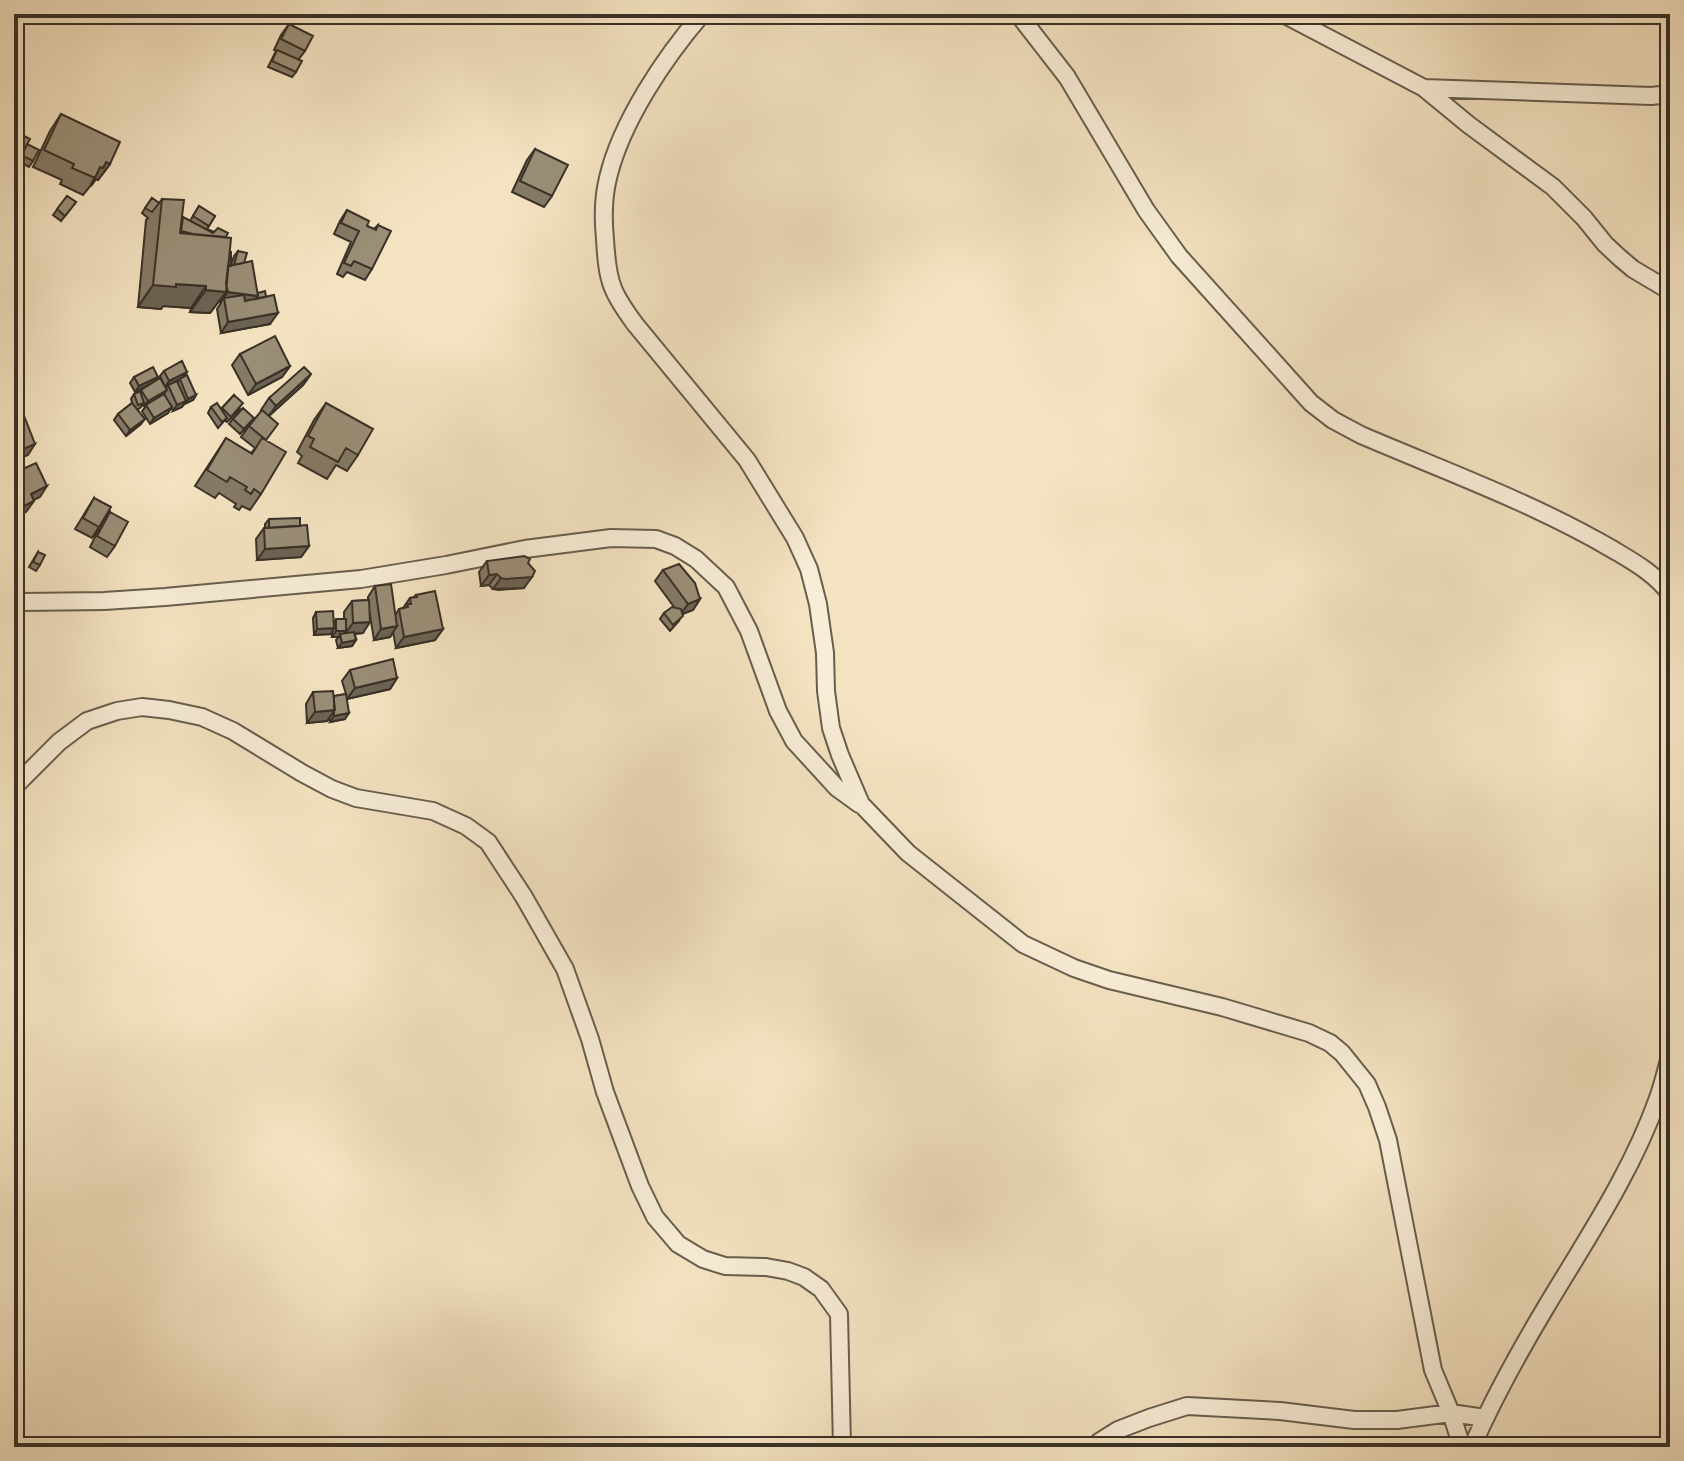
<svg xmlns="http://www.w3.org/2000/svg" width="1684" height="1461" viewBox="0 0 1684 1461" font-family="'IM FELL Double Pica',serif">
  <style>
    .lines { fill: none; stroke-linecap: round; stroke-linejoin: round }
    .minor-casing { stroke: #685e4e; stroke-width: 20 }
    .minor { stroke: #f8edd7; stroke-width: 16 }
    .wall { fill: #847a66; stroke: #393127; stroke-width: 2 }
    .shaded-wall { fill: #6c6353; stroke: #393127; stroke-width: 2 }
    .building { fill: #9a8e77; stroke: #393127; stroke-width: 2 }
  </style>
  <rect width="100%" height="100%" fill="#f4e3c1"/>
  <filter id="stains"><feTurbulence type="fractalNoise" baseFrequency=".0025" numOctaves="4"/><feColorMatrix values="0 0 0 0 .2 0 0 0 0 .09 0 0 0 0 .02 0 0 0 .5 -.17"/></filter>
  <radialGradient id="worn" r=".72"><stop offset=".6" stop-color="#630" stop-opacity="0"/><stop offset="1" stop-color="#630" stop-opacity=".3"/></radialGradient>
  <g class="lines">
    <defs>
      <path id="minor" d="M702,14c-37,43 -81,108 -94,164 -5,20 -5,41 -3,61 1,16 2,35 8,49 5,13 14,25 22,36l112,136 48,78 14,31 9,35 7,49 1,38 5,37 9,27 21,49 47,49 115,91 51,24 35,12 113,27 87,26 21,10 12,10 25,31 10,23 11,33 45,230 18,43 11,34
        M1018,14l49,63 79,133 33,46 132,147 22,17 28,15c84,36 172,68 251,114 20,12 44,25 58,45
        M1283,14l141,74 45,37 84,62 31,31 21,26 15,14 13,11 37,22
        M1424,88l227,8 19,-2
        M14,600l8,2 82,-1 61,-4 196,-18 85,-14 79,-16 86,-11 45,1 19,7 21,13 30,28 23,44 29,80 16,30 43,47 22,16
        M14,787l45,-45 28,-21 30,-10 25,-4 27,3 33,7 31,14 69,42 30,16 24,9 77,13 33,15 22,16 36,55 41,72 25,70 15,53 35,94 15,31 23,27 25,15 22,7 41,1 22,4 16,6 17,12 18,25 3,133
        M1094,1447l5,-5 19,-12 31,-12 38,-12 93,5 74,9h43l54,-7 34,5
        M1472,1447c21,-48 47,-95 74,-140 40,-67 86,-135 112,-209 5,-14 8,-28 12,-41"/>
    </defs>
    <!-- minor casing -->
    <use href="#minor" class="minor-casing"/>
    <!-- minor -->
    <use href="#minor" class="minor"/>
  </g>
  <!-- wall -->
  <path class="wall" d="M289,24l16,27 -6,8 -3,13 -4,5 -24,-10 8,-16 -2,-1 7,-15z
    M61,114l49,50 -12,16 -2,-1 -13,16 -23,-11 2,-4 -29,-13 17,-36z
    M27,144l6,17 -4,6 -11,-6z
    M535,149l17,47 -8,11 -32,-15 15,-32z
    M67,196l9,6 -15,19 -8,-6z
    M152,198l7,5 3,-4 20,19 8,3 9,-15 16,10 -8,13 19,8 5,28 3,-9 4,-5 20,42 12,31 -49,9 -4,-24 4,-6 -1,-3 -10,13 -20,-1 1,-4 -28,-2 -2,3 -23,-2 8,-87 2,-2 -6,-5z
    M347,210l20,16 7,3 4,-4 -6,44 -7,11 -18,-8 -4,5 -6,-3 14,-32 -17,-8 6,-13z
    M240,354l50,12 -8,11 -34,18 -16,-30z
    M164,371l23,1 -4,5 13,18 -3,5 -9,3 -2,4 -9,4 -2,-4 -3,6 -18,11 -8,-13 6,-7 -4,2 -1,-1 -3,3 -3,2 4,14 -15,12 -12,-16 4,-6 14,-11 -1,-4 3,-5 7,-4 25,-2 2,-3 10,-3 1,-3 -14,8 -5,-11z
    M311,374l-8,11 -35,31 -7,78 -11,16 -8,-4 -3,4 -5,-3 2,-3 -17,-11 -4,5 -20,-12 31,-48 25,15 4,-5 -14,-11 8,-11 14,-14 -2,-2 8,-12z
    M134,377h24l-4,5 -19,10 -5,-9z
    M234,395l6,14 -13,13 -2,-2 -7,8 -10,-15 3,-6 10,2z
    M326,403l32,52 -11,16 -11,-6 -9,14 -29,-16 4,-7 -5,-4 17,-32z
    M254,418l-14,16 -11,-10 4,-5z
    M94,498l5,29 -7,11 -17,-9z
    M110,512l5,34 -8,11 -17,-10 12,-24z
    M269,519l31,7 9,20 -8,11 -44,3 -1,-21 8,-11h1v-4z
    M38,552l2,13 -4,6 -7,-4z
    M487,561l41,2 -4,25 -25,2 -6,-1 -4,-4 -8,1 -2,-14z
    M663,570l37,29 -7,11 -11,4 -3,7 -9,10 -10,-12 4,-6 10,-6 -19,-26z
    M375,586l21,28 3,-5 4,-1 7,-10 4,-1 2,-2 27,34 -8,11 -39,8 -3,-16 -3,5 -16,3 -4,-25 -7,18 -8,1 1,6 -4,6 -14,2 -2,-8 3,-3h-7v-5l-1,2 -17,1 -1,-17 3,-6 18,10 2,-3h8v-7l8,-11 16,-1v-3z
    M350,670l47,8 -7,11 -43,10 -2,20 -15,3 -1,-4 -2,3 -20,2 -1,-19 7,-12 21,4 12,-2 -4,-13z"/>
  <!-- shaded-wall -->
  <path class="shaded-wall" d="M106,162l4,2 -12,16 -2,-1 -4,6 -1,-1 9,-17z
    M176,284l30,2 -15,22 -28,-2 -2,3 -23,-2 15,-22z
    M206,290l20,2 -16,21 -20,-1z
    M228,292l30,4 -7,11 -27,-9 -4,5z
    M278,313l-8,11 -49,9 7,-11z
    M290,366l-8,11 -34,18 8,-11z
    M187,372l-4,5 -18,10 4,-6z
    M311,374l-8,11 -35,32 8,-11z
    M158,377l-4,5 -19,10 4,-6z
    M167,390l-4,5 -19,11 4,-5z
    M196,395l-3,5 -8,4 3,-5z
    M186,401l-4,6 -9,4 4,-6z
    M172,407l-4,6 -18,11 4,-6z
    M145,419l-4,5 -15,12 4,-6z
    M35,444l-7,11 -14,6v-8z
    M47,486l-7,11 -17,8 8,-11z
    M34,501l-8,11 -12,6v-7z
    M309,546l-8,11 -44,3 8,-11z
    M497,574l-8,11 -8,1 8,-11z
    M532,577l-8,11 -31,1 8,-11z
    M700,599l-7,11 -13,5 8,-11z
    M370,622l-7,11 -18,1 8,-11z
    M397,626l-7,11 -16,3 7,-11z
    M334,628l-3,6 -17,1 3,-6z
    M443,629l-8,11 -39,8 8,-11z
    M336,631h10l-4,6 -2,-3 -1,3h-7z
    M356,640l-4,6 -14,2 4,-5z
    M397,678l-7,11 -43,10 8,-11z
    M335,710l-8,11 -20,2 8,-11z
    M349,713l-4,6 -15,3 4,-6z"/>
  <!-- building -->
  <path class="building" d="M289,24l24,12 -8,15 -24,-12z
    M277,50l25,11 -6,11 -24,-11z
    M61,114l59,28 -10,22 -4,-2 -3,6 -3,-1 -5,11 -23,-10 2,-4 -30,-14z
    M14,131l16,8 -16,31z
    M27,144l12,6 -6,11 -12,-6z
    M535,149l33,16 -16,31 -32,-15z
    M67,196l9,6 -11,14 -8,-7z
    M152,198l7,5 -7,9 -7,-4z
    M162,199l22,1 -4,33 51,5 -5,54 -20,-2v-4l-30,-2v3l-23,-2z
    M199,206l16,10 -6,10 -16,-10z
    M347,210l22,11 -2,5 9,4 2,-5 13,6 -19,38 -18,-8 -3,5 -7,-3 15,-32 -18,-8z
    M183,217l30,16 5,-5 10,5 -2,4 -33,-3 -12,-3z
    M238,251l9,2 -3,10 -10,2z
    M230,252h1v14h-3z
    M252,261l6,35 -30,-4 -2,-8 2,-18z
    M265,291l1,6 -10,2 2,-3v-3z
    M244,295l1,6 29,-6 4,18 -50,9 -4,-24z
    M275,336l15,30 -34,18 -16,-30z
    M182,361l5,11 -18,9 -5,-10z
    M153,367l5,10 -19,9 -5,-9z
    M304,367l7,7 -35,32 -7,-8z
    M187,375l9,20 -8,4 -8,-20z
    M160,378l7,12 -19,11 -7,-11z
    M177,381l9,20 -9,4 -9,-20z
    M140,391l4,12 -6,2 -4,-11z
    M164,394l8,13 -18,11 -8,-13z
    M234,395l9,8 -12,14 -9,-9z
    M132,403l13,16 -15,11 -12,-16z
    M217,403l10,15 -5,4 -11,-15z
    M326,403l47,26 -15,26 -12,-7 -8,14 -28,-15 4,-8 -6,-3z
    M243,408l11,10 -10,11 -11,-10z
    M262,410l16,14 -12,16 -17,-14z
    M23,413l12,31 -21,9v-36z
    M226,438l26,16 10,-16 24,14 -25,42 -7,-5 -3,5 -6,-4 2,-3 -17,-10 -3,5 -20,-12z
    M36,463l11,23 -16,8 3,7 -20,10v-38z
    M94,498l17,9 -12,20 -16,-9z
    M110,512l18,10 -13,24 -18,-10z
    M300,518v8l-31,2v-9z
    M307,525l2,21 -44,3 -1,-21z
    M14,545l10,10 -10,10z
    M38,552l7,3 -5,10 -7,-3z
    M524,556l6,3 -2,4 7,8 -3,6 -26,2 -5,-1 -4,-4 -8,1 -2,-14z
    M679,564l16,19 5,16 -12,5 -25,-34z
    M391,584l6,42 -16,3 -6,-43z
    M435,591l8,38 -39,8 -5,-28 9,-2 -1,-3h4l-1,-6 7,-1 -1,-2z
    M369,600l1,22 -17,1 -1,-22z
    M672,607l9,2 2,7 -10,9 -9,-12z
    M333,611l1,17 -17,1 -1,-17z
    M336,619h10v12h-10z
    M354,632l2,8 -14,3 -2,-9z
    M393,659l4,19 -42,10 -5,-18z
    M333,691l2,19 -20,2 -2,-20z
    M346,694l3,19 -15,3v-20z"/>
  <!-- margin -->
  <rect width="1684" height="1461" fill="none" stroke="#f4e3c1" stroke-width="48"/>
  <rect x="16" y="16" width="1652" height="1429" fill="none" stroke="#393127" stroke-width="4"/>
  <rect x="24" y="24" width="1636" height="1413" fill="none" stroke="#393127" stroke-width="2"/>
  <rect width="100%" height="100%" filter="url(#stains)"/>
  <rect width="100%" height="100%" fill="url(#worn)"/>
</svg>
